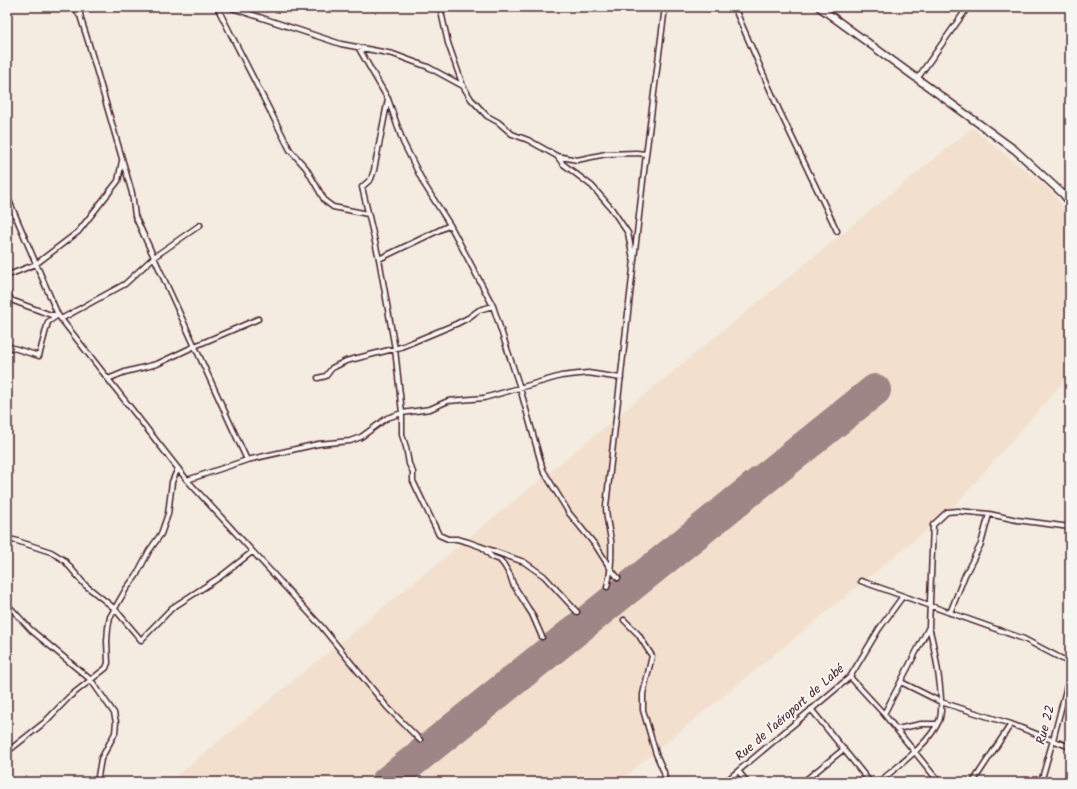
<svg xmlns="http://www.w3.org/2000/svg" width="1077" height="789" viewBox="0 0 1077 789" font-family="Kalam,sans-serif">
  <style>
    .built { fill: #f2dfcd }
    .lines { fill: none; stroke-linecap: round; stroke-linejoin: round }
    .runway { stroke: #9f8686; stroke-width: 32 }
    .street-casing { stroke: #4a1f2b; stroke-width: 7 }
    .secondary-casing { stroke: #4a1f2b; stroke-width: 9 }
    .street { stroke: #f6f6f2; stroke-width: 4 }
    .secondary { stroke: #f6f6f2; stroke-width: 6 }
    .labels { text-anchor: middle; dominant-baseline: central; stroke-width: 4; stroke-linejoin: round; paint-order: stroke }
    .street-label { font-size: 13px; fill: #4a1f2b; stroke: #f6f6f2 }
  </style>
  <rect width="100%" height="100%" fill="#f4ece1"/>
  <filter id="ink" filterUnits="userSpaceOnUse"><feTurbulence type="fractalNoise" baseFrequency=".025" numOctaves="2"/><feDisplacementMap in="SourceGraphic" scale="8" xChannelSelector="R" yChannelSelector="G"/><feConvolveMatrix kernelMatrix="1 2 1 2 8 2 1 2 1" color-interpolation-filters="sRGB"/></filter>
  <g filter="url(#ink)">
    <!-- built -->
    <path class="built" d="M972,128l79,63 19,25v158l-119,136 -333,272h-449z"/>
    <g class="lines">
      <!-- runway -->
      <path class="runway" d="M387,782l488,-392"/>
      <defs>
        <path id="street" d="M75,7l4,8
          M79,7l2,12 7,22 44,152 3,23 112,244
          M217,7l73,143 16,18 19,33 8,6 35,7
          M229,7l112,37 52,10 35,13 35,19 8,13 16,17 11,6 14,12 16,6 29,16 6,8 29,22 19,22 17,25 5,26
          M440,7l8,36 15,43
          M734,7l45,103 58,121
          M358,47l30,52 15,43 21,42 26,41 43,81 27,82 23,82 26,43 27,33 14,22 8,10
          M917,79l51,-72
          M388,99l-14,71 -3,9 -9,8 17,72 16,90 7,64v22l4,12 3,17 4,8v9l26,54 9,4h9l11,3 56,20 20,14 33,36
          M557,156l20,4 29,-6 30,-1 10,1
          M7,196l51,119 129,165 134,146 66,81 33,33
          M379,259l71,-34
          M7,275l4,-1 25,-10 42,-32 40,-51 4,-20
          M7,291l4,9 40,15h7
          M61,319l64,-35 29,-27 46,-32
          M7,346l32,10 9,-34 10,-7
          M318,378l8,-2 6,-8 14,-7 55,-14 55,-23 12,-6 11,-8 14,-4
          M108,379l17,-7 32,-8 38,-18 63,-27
          M187,480l60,-20 71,-16 32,-3 11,-4 26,-19 15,-5 28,-4 18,-8 36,-3 77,-22 27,-3 33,5
          M7,541l7,-1 37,12 13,8 21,25 29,23 27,32 31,-32 48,-31 32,-25
          M482,547l10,10 8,3 4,5 6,10 3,9 15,24 4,6 10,23
          M861,581l163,58 46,24
          M607,587c4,-15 5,-31 4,-47 -2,-12 -5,-21 -5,-34l39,-343 20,-156
          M7,604l24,26 60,50 23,33 2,9 -1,11 -14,26 -4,23
          M950,613l15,-38 16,-31 8,-30
          M624,620l14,14 14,22 -9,38v16l13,44 8,18 1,10
          M850,677l34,37 55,68
          M901,682l40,20 70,22 59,23
          M811,709l59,73
          M884,714l45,-87 4,-102 14,-13 11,-1 31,3 28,6 53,7
          M897,729l24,-5h16
          M7,752l38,-30 24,-25 37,-29 2,-5 -1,-22 1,-13 2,-11 16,-28 10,-13 13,-25 12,-17 7,-20 4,-32 6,-14
          M739,772l8,10
          M725,782l125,-105 29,-48 24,-33
          M803,782l41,-33
          M879,782c20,-17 49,-37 60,-61 7,-15 -5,-76 -10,-94
          M973,782l38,-58
          M1041,782l12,-42 17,-66"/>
        <path id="secondary" d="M819,7l196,143 48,44 7,9"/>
      </defs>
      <!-- street casing -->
      <use href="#street" class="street-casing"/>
      <!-- secondary casing -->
      <use href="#secondary" class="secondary-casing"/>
      <!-- street -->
      <use href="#street" class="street"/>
      <!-- secondary -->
      <use href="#secondary" class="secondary"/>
    </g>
  </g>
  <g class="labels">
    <!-- street labels -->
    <g class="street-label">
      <text transform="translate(790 713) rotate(-41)">Rue de l'aéroport de Labé</text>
      <text transform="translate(1046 725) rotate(-75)">Rue 22</text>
    </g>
  </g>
  <!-- margin -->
  <rect width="1077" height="789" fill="none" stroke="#f6f6f2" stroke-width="24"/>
  <rect x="12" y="12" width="1053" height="765" fill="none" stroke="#4a1f2b" stroke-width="1.5" filter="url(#ink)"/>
</svg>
